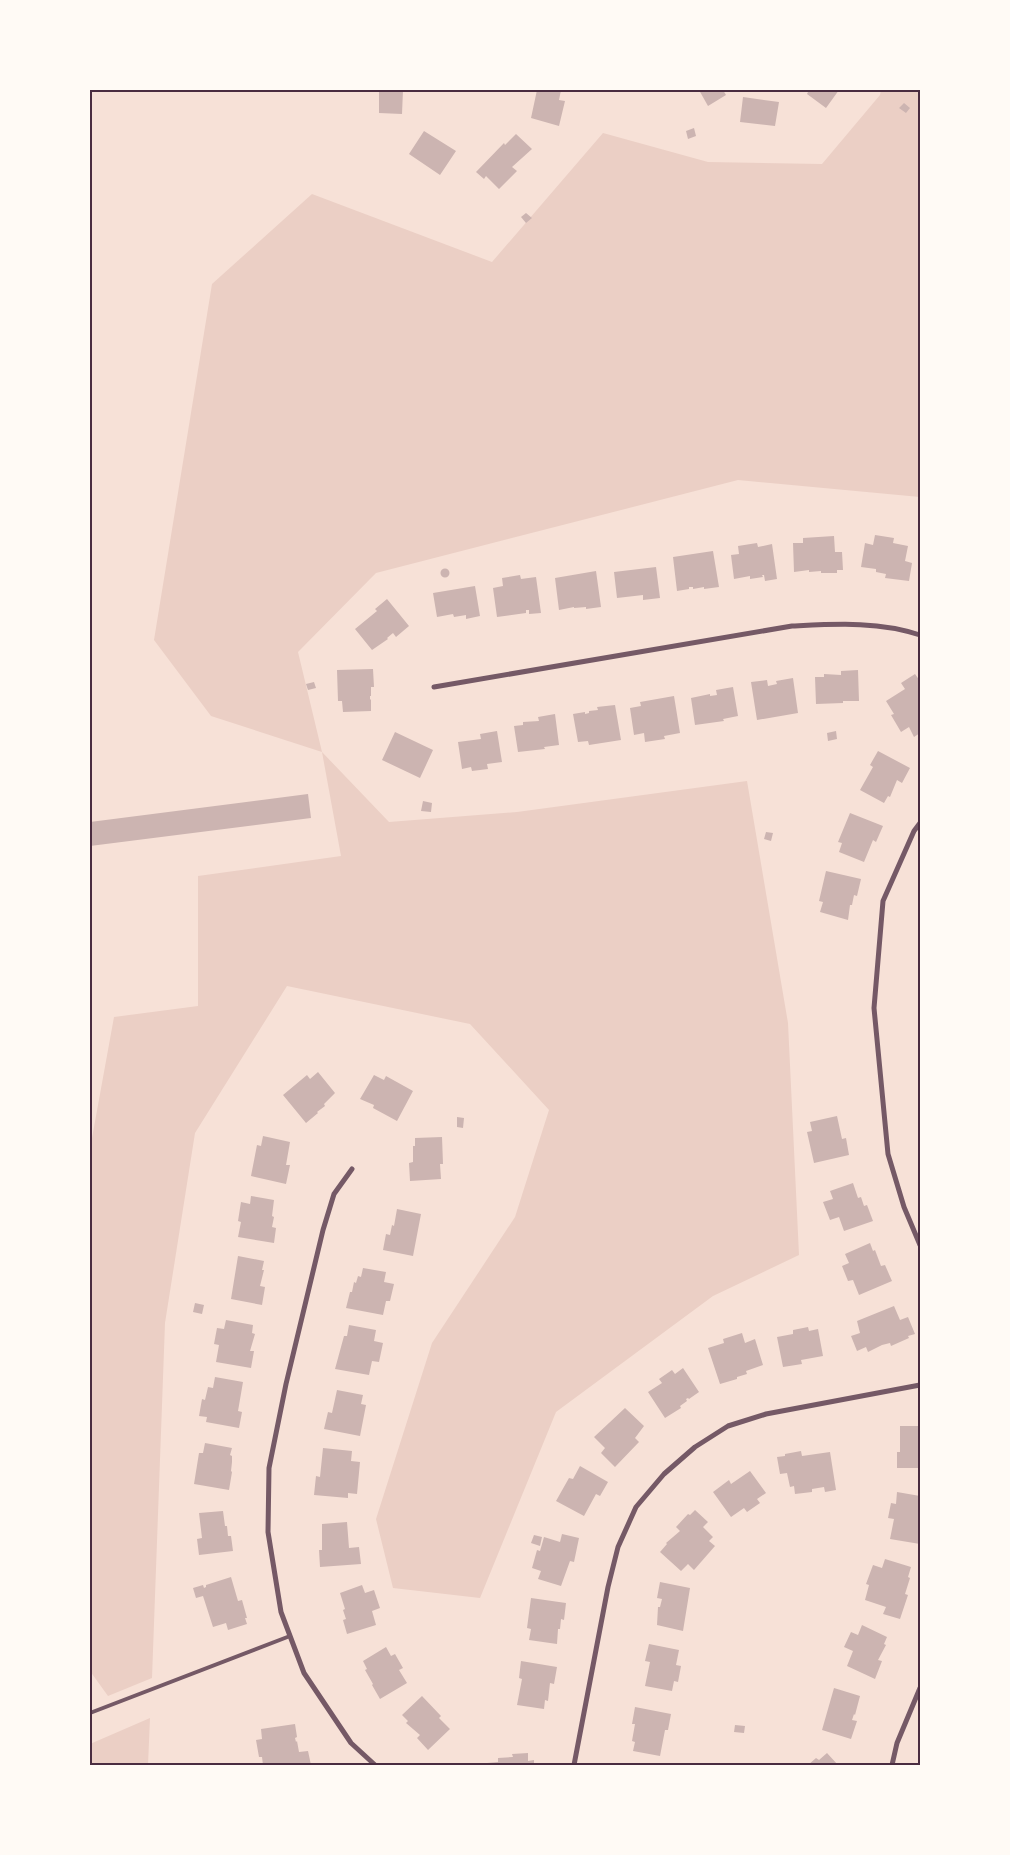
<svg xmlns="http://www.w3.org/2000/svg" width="1010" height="1855" viewBox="0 0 1010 1855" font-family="Raleway,sans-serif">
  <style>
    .green { fill: #ebcfc5 }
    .building { fill: #ccb4b1 }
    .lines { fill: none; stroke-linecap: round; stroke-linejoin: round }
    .service { stroke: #755966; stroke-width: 4 }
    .minor { stroke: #755966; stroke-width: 5 }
    .neatline { fill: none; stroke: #4a2c40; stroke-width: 2 }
  </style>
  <rect width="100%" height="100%" fill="#f7e1d7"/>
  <!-- green -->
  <path class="green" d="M881,90h39v407l-182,-17 -362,93 -78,79 24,100 67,70 128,-10 230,-31 41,242 11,232 -86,41 -157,116 -76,186 -87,-10 -17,-69 56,-176 83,-126 34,-107 -79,-86 -183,-38 -92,147 -30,190 -13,355 -44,18 -18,-25v-522l24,-132 84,-11v-130l143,-20 -19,-104 -111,-36 -57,-76 58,-356 100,-90 180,68 111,-129 105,29 114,2 58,-69z
    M150,1718l-2,47h-58v-21z"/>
  <!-- building -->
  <path class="building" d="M379,90h24l-1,24 -23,-1z
    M537,90h24l-2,10 6,1 -6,25 -28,-8z
    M699,90h24l3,5 -18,11z
    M809,90h30l-13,18 -19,-14z
    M743,97l36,5 -4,24 -35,-4z
    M904,103l6,5 -4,5 -7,-5z
    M694,128l2,8 -8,3 -2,-8z
    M424,131l32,20 -16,24 -31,-21z
    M516,134l16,15 -20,18 5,4 -18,18 -13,-13 -2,3 -8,-7 28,-29 1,2z
    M526,213l6,5 -6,5 -5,-6z
    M875,535l19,3 -1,5 15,3 -3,15 7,2 -3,18 -24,-3 1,-4 -10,-2v-3l-15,-2 4,-24 8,2z
    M834,536l1,16h7l1,18h-6v3h-16v-2l-12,1v-2l-15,2 -1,-29h10v-5z
    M757,543l1,4 14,-3 5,35 -12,2 -1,-6h-2l1,2 -13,2v-3l-16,3 -3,-24 8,-1 -1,-8z
    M713,551l6,36 -15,2v-2l-11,2v-2h-4v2l-12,2 -4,-34z
    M656,567l4,31 -17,2v-5l-26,3 -3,-26z
    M440.5 573a4.5 4.5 0 1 1 9 0a4.5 4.5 0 1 1-9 0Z
    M596,571l5,36 -15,2v-2l-12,1v-1l-15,3 -4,-32z
    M520,575l1,4 15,-2 5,36 -12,1v-4h-3v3l-29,4 -4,-29 10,-2 -1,-8z
    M475,586l5,30 -14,3v-4l-12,2 -1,-3 -16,3 -4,-24z
    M387,599l22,27 -13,11 -3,-4 -6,5 1,1 -16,11 -17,-21 22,-18 -2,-2z
    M373,669l1,18h-3v9h-1v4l1,-1v12l-28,1 -1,-11h-4l-1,-31z
    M858,670l1,31h-16v2l-27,1 -1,-27h9v-3l17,1v-4z
    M915,674l5,7v52l-6,4 -5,-10 -8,5 -10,-17 3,-1 -8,-13 19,-12 -4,-6z
    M793,678l5,35 -41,7 -6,-38 16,-2 1,6 9,-2 -1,-3z
    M314,682l2,6 -8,2 -2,-6z
    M733,687l5,29 -15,3 1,2 -29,4 -4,-27 19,-4v2l7,-1 -1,-5z
    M674,696l6,37 -16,3 1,3 -20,3 -1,-9 -10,2 -4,-27 11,-2 -1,-4z
    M615,705l6,35 -32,5 -1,-4 -10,1 -5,-28 12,-2v2l4,-1v-2l9,-1 -1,-3z
    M555,714l4,31 -15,2 1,2 -27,3 -4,-26 9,-1v-3l16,-1 -1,-4z
    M497,731l5,31 -15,2 1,5 -16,2 -1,-4 -9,2 -4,-27 23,-3 -1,-5z
    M836,731l1,8 -9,2 -1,-8z
    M395,732l38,18 -13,28 -38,-18z
    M878,751l32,17 -8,15 -5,-3 -7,17 -2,-1 -4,7 -24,-13 13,-23 -3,-2z
    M308,794l3,24 -221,28v-24z
    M423,801l9,2 -1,9 -10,-1z
    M850,813l33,13 -7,16 -3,-2 -9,22 -25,-10 3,-9 -4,-1z
    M766,832l7,1 -2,8 -7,-2z
    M826,871l35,8 -4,17 -3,-1 -2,10h-2l-2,15 -28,-8 3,-10 -4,-1z
    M318,1072l17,21 -11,11 1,2 -8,6 1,1 -12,10 -23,-28 24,-20 3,4z
    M374,1075l10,5 2,-4 27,15 -16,30 -24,-13 1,-3 -14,-6z
    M837,1116l5,23 4,-1 3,17 -35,8 -7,-31 5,-1 -2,-9z
    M457,1117l7,1 -1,10 -6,-1z
    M263,1136l27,6 -4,23h4l-4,19 -35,-8 6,-31 4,1z
    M442,1137l1,27h-3l1,15 -31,2 -1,-18 4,-1v-16h2v-8z
    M853,1183l5,15 3,-1 3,9 3,-1 6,16 -29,10 -5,-14 -9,3 -7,-18 10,-3 -3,-8z
    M251,1196l23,4 -2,16 2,1 -2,10 4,1 -2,15 -36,-6 3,-15 -3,-1 3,-19 9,2z
    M397,1209l24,5 -8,42 -30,-6 3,-16 4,1 2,-10 2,1z
    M870,1243l3,8 2,-1 6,16 4,-1 7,16 -33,14 -6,-15 -5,1 -6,-15 7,-3 -4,-9z
    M238,1256l26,5 -2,9h2l-4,16 5,1 -3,18 -31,-6z
    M363,1268l23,4 -2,10 10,2 -4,17h-4l-3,14 -37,-7 4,-16h2l2,-10 2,1 2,-7 3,1z
    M195,1303l9,2 -2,9 -9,-2z
    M894,1306l6,14 8,-3 7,17 -7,2 1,2 -18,8 -1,-3 -8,2 -14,7 -2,-5 -9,4 -6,-15 9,-3 -3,-12z
    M226,1320l27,5 -1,8 3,1 -5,17h4l-3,17 -35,-6 3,-17 -5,-1 3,-16 7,1z
    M349,1325l27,5 -2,11 9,2 -4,19 -7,-1 -3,14 -34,-6 9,-33h3z
    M808,1327l1,4 9,-2 5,27 -22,4 1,4 -19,3 -6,-30 16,-3v-4z
    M742,1333l3,10 10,-4 8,26 -17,6 1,3 -10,3v2l-17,5 -12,-36 16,-5 -1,-4z
    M683,1368l16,24 -10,7 -1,-1 -2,1 1,2 -7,5 1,2 -16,10 -17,-26 14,-9 -3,-4 13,-9 3,4z
    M215,1377l28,5 -5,29 4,1 -3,16 -33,-6 1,-5 -8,-1 3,-17 3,1 3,-13 5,1z
    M337,1390l26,5 -2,9 5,1 -6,31 -36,-7 4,-17 4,1z
    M625,1408l19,18 -9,12 4,4 -24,25 -14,-14 4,-5 -11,-11z
    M900,1426h20v42h-23v-16h3z
    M205,1443l27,5 -2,7 2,1v6l-1,9 1,1 -3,18 -35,-6 5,-31h4z
    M323,1448l29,3 -1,10 9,1 -3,32 -9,-1v5l-34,-3 2,-19 4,1z
    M801,1451l1,5 28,-4 6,38 -11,2 -1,-5 -12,2v3l-17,2 -1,-8 -4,1 -3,-14 -7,1 -3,-17 8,-1v-2z
    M580,1466l28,16 -8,14 -4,-2 -12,22 -28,-15 13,-23 4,1z
    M750,1471l16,22 -9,6 3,4 -13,9 -3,-4 -13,9 -18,-25 16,-12 2,4z
    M897,1492l23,4v48l-30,-5 4,-20 -6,-1 3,-15 5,1z
    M695,1510l13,12 -5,5 10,10 -4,4 6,5 -21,24 -6,-6 -7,7 -21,-19 7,-8 -1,-1 14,-12 -4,-4 12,-13 2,1z
    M223,1511l2,15h2l1,10h3l2,15 -34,4 -2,-16 5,-1 -3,-25z
    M347,1522l2,26 10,-1 2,17 -41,3 -1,-17h3v-26z
    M562,1534l17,4 -5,24 -4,-1 -9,25 -23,-7 3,-8 -9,-3 5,-18 3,1 4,-14 16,5z
    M534,1535l8,2 -2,9 -9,-3z
    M885,1559l26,8 -3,10 2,1 -5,16 3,1 -8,24 -17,-5 3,-7 -21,-7 4,-15 -3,-1 7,-19 9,3z
    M231,1577l7,24 4,-1 5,18h-2l2,6 -19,6 -2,-7 -13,4 -10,-31 -7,2 -3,-10 10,-3 1,3 2,-1v-2z
    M660,1582l30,6 -7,43 -26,-6 1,-18h2l2,-8 -5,-1z
    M362,1585l3,8 9,-3 6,18 -8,3 4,14 -29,9 -4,-14 3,-1 -3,-9 2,-1 -5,-16z
    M531,1598l35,5 -2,17 -3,-1 -1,10h-2l-1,15 -28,-4 2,-11 -4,-1z
    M862,1625l25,12 -3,7 2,1 -8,15 4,1 -7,18 -28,-13 6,-15 -9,-4 7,-15 7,3z
    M649,1644l30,6 -3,15 5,1 -3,16 -4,-1 -2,10 -27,-5 5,-24 -5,-1z
    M386,1647l5,9 4,-2 8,14 -4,2 8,13 -27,16 -8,-14 1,-1 -8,-14 2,-1 -4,-8z
    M521,1661l36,6 -3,17 -4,-1 -2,18 -3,-1 -1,9 -27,-4 5,-26 -3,-1z
    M834,1688l26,8 -5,19 -1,-1 -2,6 5,1 -6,18 -29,-9z
    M422,1696l19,20 -2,2 11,11 -22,21 -11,-12 3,-3 -14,-12 2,-2 -6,-6z
    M635,1707l36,7 -3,16h-3l-5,26 -27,-5 2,-9 -3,-1 3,-17h-3z
    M295,1724l2,13 -2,1 1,4 1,-1 2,11 9,-1 3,14h-48l-1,-8h-3l-3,-17 6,-1 -1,-10z
    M735,1725l10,1 -1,7 -10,-1z
    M528,1753v8l6,-1v5h-47v-2l11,-1v-4l15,-1 -1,-3z
    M827,1753l11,12h-30l8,-7 3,2z"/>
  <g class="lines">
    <!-- service -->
    <path class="service" d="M90,1713l200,-77"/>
    <!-- minor -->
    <path class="minor" d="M434,687l358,-61c43,-2 87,-5 128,9
      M920,823l-6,8 -31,70 -9,107 14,146 16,53 16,38
      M352,1169l-18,25 -11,36 -37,154 -17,84 -1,64 13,80 23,61 47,70 24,22
      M574,1765l34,-178 10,-40 18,-40 28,-33 31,-27 33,-21 38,-12 154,-29
      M892,1765l5,-22 23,-55"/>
  </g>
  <!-- border -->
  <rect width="1010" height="1855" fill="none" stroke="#fffaf5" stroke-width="182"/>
  <rect x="91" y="91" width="828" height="1673" class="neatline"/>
</svg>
